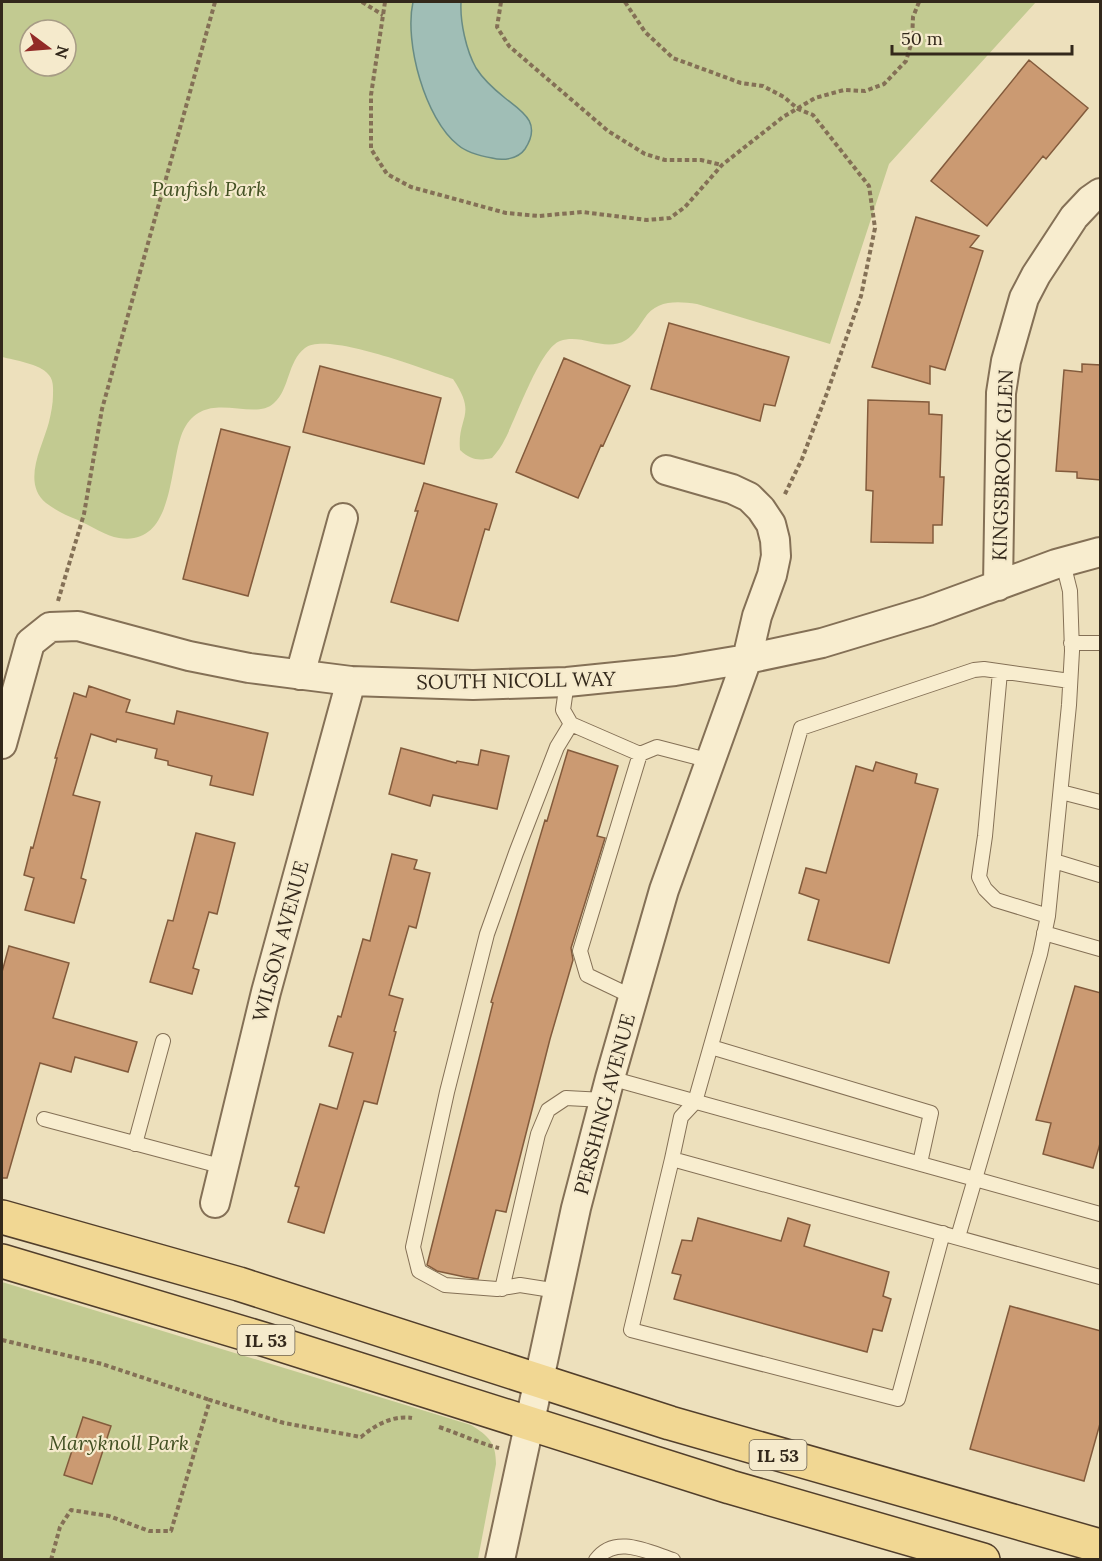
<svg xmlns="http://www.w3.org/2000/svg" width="1102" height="1561" viewBox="0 0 1102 1561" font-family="Lora,serif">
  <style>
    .green { fill: #c2ca91; fill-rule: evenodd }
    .water { fill: #a0beb6; stroke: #688b84; stroke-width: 1.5 }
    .building { fill: #cb9a72; stroke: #835b3c; stroke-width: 1.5 }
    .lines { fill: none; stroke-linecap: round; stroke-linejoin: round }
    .lane-casing { stroke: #847056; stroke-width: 16 }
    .street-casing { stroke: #847056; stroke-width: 32 }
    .primary-casing { stroke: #513e2b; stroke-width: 36 }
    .path { stroke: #847056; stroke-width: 4; stroke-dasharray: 4.5 3; stroke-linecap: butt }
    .lane { stroke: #f8edcf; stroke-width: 14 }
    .street { stroke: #f8edcf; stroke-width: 28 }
    .primary { stroke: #f1d793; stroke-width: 33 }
    .labels { text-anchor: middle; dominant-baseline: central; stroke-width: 4.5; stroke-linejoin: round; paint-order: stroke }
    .shield { fill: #f5eacc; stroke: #6d6250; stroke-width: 1.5 }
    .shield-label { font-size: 18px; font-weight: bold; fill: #33281b }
    .park-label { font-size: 20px; font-style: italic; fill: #425022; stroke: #f5eacc }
    .street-label { font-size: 20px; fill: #33281b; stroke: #f5eacc }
  </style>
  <rect width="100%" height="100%" fill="#ede0bc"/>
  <!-- green -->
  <path class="green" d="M2,2h1034l-147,162 -59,180 -133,-40c-21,-3 -41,-4 -53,15 -5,7 -10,16 -18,21 -22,13 -43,-7 -66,1 -20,7 -44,78 -55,98 -3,7 -8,13 -13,19 -14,3 -21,2 -32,-8 -3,-34 18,-34 -7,-71 -28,-9 -126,-48 -148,-31 -18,14 -15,41 -31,55 -21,20 -68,-16 -90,26 -16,31 -7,118 -65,109 -13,-2 -28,-12 -41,-18 -11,-4 -23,-10 -32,-17 -25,-21 -3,-57 3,-81 2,-9 4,-18 4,-27 0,-7 1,-15 -5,-21 -8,-10 -34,-14 -46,-17zM30,30h36v36h-36z
    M2,1282l469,143c18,11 25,18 25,39l-18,95h-476z"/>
  <!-- water -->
  <path class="water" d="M413,2h48c-1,20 5,48 15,66 7,11 19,22 29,30 18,14 37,25 20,51 -7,10 -22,12 -33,9 -11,-2 -26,-6 -34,-13 -33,-26 -54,-103 -45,-143z"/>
  <!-- building -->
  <path class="building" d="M1029,60l59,48 -42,51 -3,-3 -56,70 -56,-45z
    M916,217l63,19 -9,11 13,4 -38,119 -15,-4v18l-58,-17z
    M669,323l120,34 -14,49 -11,-2 -4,17 -109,-32z
    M564,358l66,28 -27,60 -2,-1 -23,53 -62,-26z
    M1082,364l19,1v115l-24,-2v-6l-21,-1 8,-101 18,2z
    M320,366l121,32 -17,66 -121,-32z
    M868,400l61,2v12l13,1 -2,62h4l-2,48h-9v18l-62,-1 2,-51 -7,-1z
    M221,429l69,18 -42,149 -65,-17z
    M424,483l73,21 -8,26 -4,-1 -27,92 -67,-19 27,-91h-3z
    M89,686l41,14 -4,12 48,12 3,-13 91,22 -15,62 -43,-10 2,-9 -44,-11v-4l-13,-3 2,-9 -40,-10 -1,3 -25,-8 -18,61 27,7 -19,76 5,2 -12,43 -49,-13 9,-32 -10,-3 7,-28 2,1 24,-90h-2l19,-65 12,4z
    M401,748l55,15 1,-2 21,4 3,-15 28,6 -12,53 -64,-14 -3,11 -41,-12z
    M568,750l50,16 -21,70 8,2 -34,110 2,12 -23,79 -44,173 -10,-2 -18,69 -13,-2 -28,-6 -10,-6 66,-262 -2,-1 54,-182 2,1z
    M876,762l41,12 -2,9 23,6 -49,174 -81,-23 11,-40 -20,-7 7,-25 20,5 30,-107 17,5z
    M196,833l39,10 -18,71 -8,-2 -16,56 6,2 -7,24 -42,-12 18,-62 5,1z
    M392,854l25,6 -3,9 16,4 -14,55 -7,-2 -20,69 14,4 -9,32 2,1 -19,72 -13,-3 -40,132 -36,-11 11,-35 -4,-1 25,-82 17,5 16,-56 -24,-7 9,-30 3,1 22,-78 7,2z
    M9,946l60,17 -16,55 84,24 -9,30 -53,-15 -4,15 -31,-9 -33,115h-5v-206z
    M1075,986l26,7v147l-8,28 -50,-14 8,-31 -15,-3z
    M698,1218l83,23 7,-23 22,7 -6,21 85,26 -6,24 8,3 -9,32 -9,-2 -6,23 -193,-53 7,-24 -9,-2 10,-33 10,1z
    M1010,1306l91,25v89l-17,61 -114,-32z
    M83,1417l28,9 -19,58 -28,-9z"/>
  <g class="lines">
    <defs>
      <path id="lane" d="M1071,643h29
        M1000,672l-15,164 -6,41 6,12 11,11 52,16
        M1070,681l-86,-12 -10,1 -173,58 -106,374 -14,15 -9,42 428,118
        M567,682l-4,28 8,14 69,30
        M1061,792l39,10
        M1054,861l46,14
        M1044,933l56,16
        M633,997l-46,-22 -7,-24 60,-197 17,-7 54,14
        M711,1047l220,66 -11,50
        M610,1078l365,101 65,-225 8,-38 21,-211 3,-54 -2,-60 -7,-28
        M44,1119l180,48
        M135,1144l28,-103
        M672,1159l-41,171 267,69 45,-166
        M958,1237l17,-58 125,35
        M502,1289l36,-155 10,-24 18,-12 38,2
        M558,1291l-38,-6 -23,4 -52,-4 -26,-14 -6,-24 34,-155 40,-158 29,-81 41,-106 14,-23
        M596,1560c19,-26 52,-8 77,0"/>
      <path id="street" d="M998,586l3,-193 5,-32 18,-63 12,-23 38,-58 16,-17 10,-7
        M300,675l43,-157
        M2,744l28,-101 20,-16 28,-1 111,30 60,12 102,13 122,4 94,-3 108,-11 72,-12 75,-16 106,-32 128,-47 44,-12
        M215,1203l51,-211 85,-311
        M500,1560l76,-352 34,-130 54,-188 83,-231 10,-43 15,-41 4,-19 -1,-16 -4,-16 -10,-15 -12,-12 -17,-8 -66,-19"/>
      <path id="primary" d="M2,1217l237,67 431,139 430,123
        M2,1261l264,79 464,147 253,73"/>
    </defs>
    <!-- lane casing -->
    <use href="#lane" class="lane-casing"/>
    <!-- street casing -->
    <use href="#street" class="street-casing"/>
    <!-- primary casing -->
    <use href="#primary" class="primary-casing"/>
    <!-- path -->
    <path class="path" d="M362,2l21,13
      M385,2l-14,93v54l16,25 24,13 95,26 33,3 43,-4 65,8 23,-2 15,-11 37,-42 61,-48 32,-19 29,-8 21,1 19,-7 22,-23 6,-20 1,-24 6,-15
      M501,2l-4,25 12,19 99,85 37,23 20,6h36l21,5
      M625,2l20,30 28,26 68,25 22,3 21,11 14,12 15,6 56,71 6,42 -14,68 -34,97 -25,66 -18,37
      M58,601l26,-87 18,-105 113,-407
      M2,1340l100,24 108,36
      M439,1427c21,7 39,16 60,21
      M51,1560l9,-33 11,-17 38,6 40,15h22l39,-131 74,23 77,14c14,-12 32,-22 51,-19"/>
    <!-- lane -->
    <use href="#lane" class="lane"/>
    <!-- street -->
    <use href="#street" class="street"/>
    <!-- primary -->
    <use href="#primary" class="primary"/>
  </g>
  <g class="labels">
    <!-- shield labels -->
    <g class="shield">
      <rect x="237.5" y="1325" width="57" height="30" rx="4.5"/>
      <rect x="749.5" y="1440" width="57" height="30" rx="4.5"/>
    </g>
    <g class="shield-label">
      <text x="266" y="1340">IL 53</text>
      <text x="778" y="1455">IL 53</text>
    </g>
    <!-- park labels -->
    <g class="park-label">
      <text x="209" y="188">Panfish Park</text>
      <text x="119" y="1442">Maryknoll Park</text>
    </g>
    <!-- street labels -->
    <g class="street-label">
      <text transform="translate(1002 465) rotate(-88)">KINGSBROOK GLEN</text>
      <text transform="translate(516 680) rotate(-1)">SOUTH NICOLL WAY</text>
      <text transform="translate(280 941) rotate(-75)">WILSON AVENUE</text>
      <text transform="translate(604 1104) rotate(-75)">PERSHING AVENUE</text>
    </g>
  </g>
  <!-- border -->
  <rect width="1102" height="1561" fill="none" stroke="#33281b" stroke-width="6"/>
  <!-- north arrow -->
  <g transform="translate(48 48) rotate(106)"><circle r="28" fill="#f5eacc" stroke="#a79c85" stroke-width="1.5"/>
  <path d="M0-4.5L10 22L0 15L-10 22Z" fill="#922a27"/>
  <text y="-9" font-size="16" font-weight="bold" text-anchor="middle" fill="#33281b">N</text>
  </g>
  <!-- scale -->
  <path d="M892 45v9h180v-9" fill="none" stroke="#33281b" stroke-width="3"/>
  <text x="901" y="45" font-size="18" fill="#33281b" stroke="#f5eacc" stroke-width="4.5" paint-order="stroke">50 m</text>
</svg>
